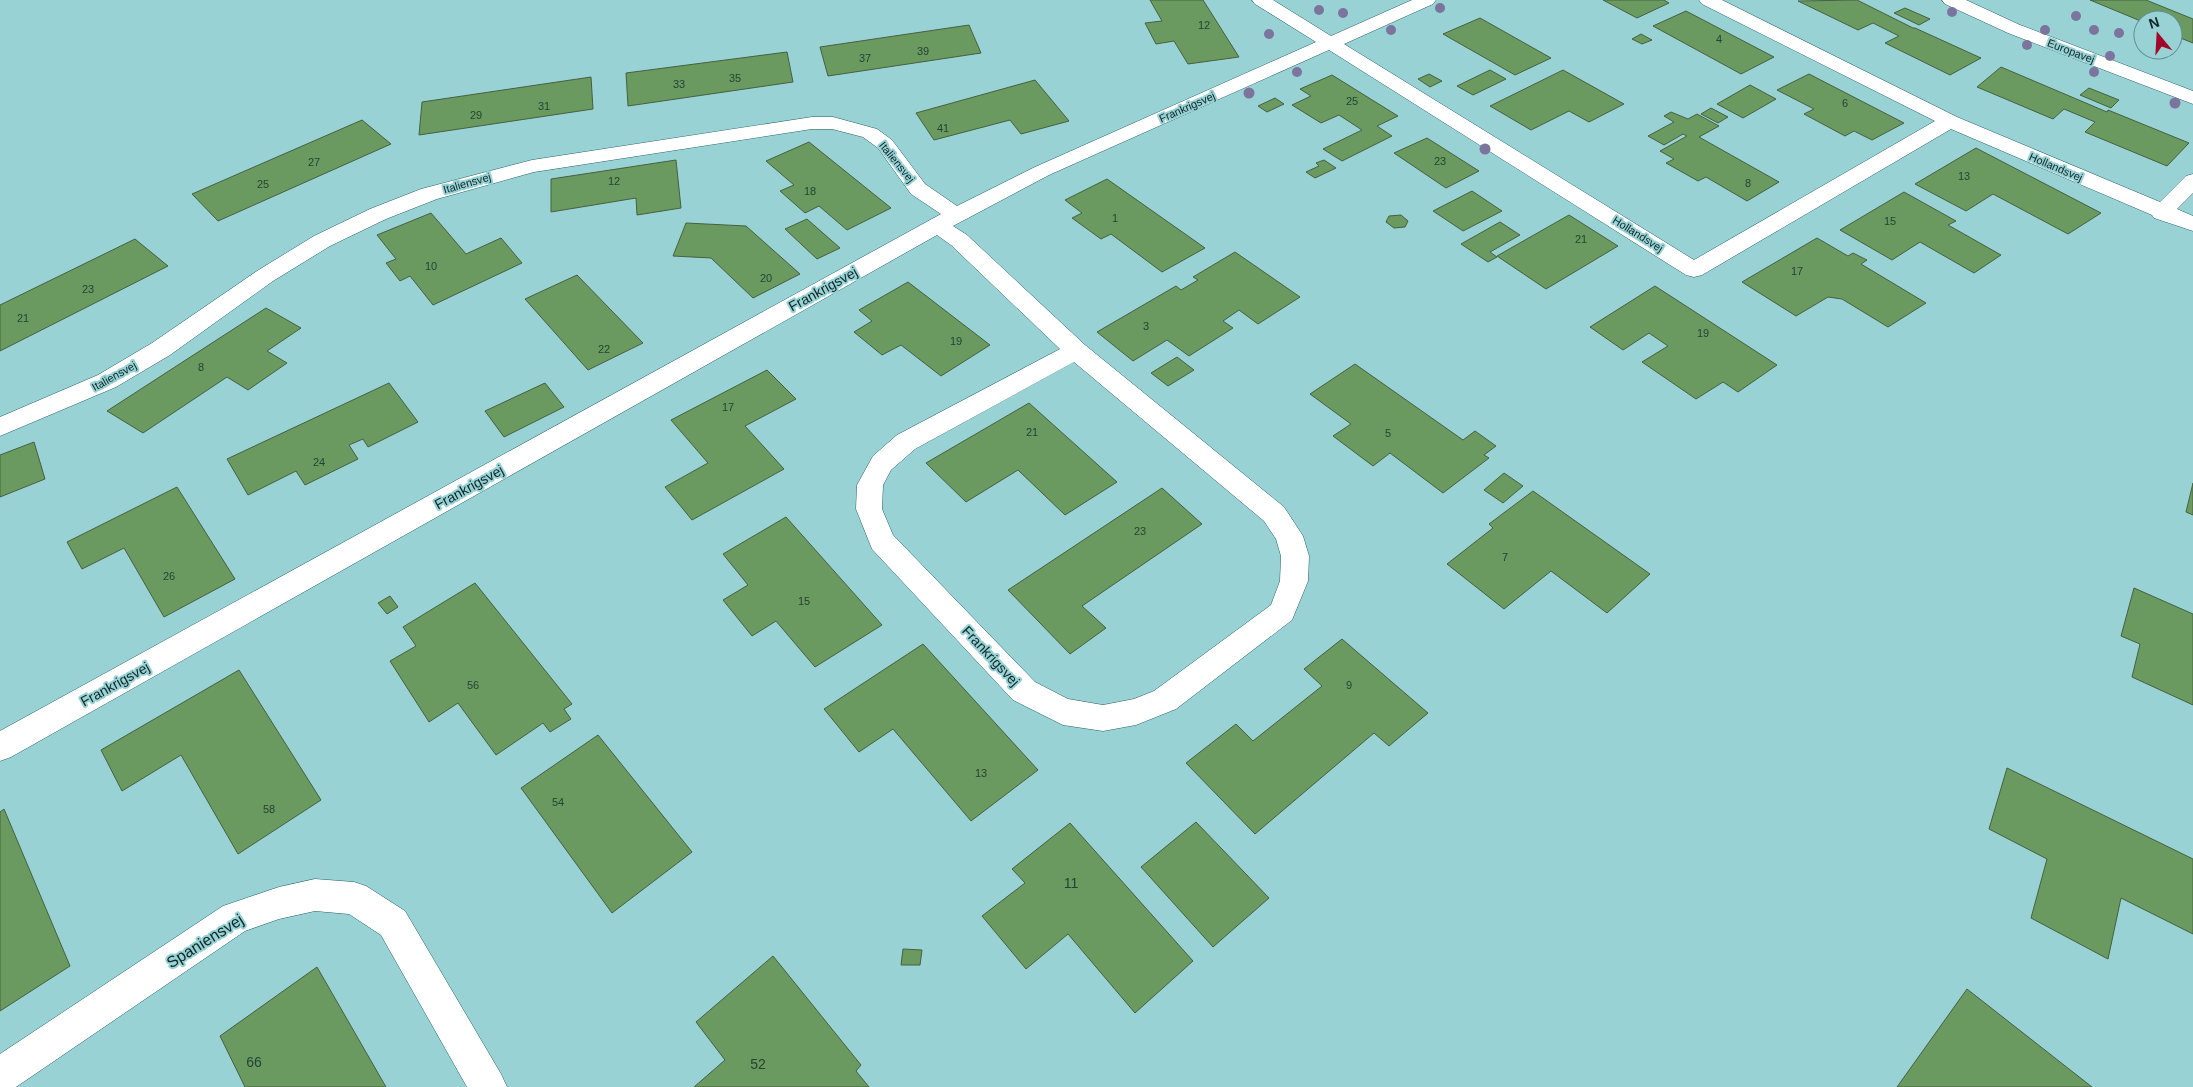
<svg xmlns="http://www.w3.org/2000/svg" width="2193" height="1087" viewBox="0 0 2193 1087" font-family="Helvetica,sans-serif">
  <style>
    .building { fill: #6a9a5f; stroke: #466040 }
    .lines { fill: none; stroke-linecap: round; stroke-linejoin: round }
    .minor-casing { stroke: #276164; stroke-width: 1 }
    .minor { fill: #fff; fill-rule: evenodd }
    .tree { fill: #7b749d }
    .labels { text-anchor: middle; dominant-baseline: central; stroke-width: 4; stroke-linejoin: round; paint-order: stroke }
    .number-label { font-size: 11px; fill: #254335 }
    .far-street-label { font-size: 11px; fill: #0e2627; stroke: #98d2d5 }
    .street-label { font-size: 14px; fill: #0e2627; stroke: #98d2d5 }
    .near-number-label { font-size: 14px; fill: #254335 }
    .near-street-label { font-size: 16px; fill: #0e2627; stroke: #98d2d5 }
  </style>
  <rect width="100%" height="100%" fill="#98d2d5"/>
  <!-- building -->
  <path class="building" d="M1150,0h53l36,57 -51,7 -14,-23 -18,3 -11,-21 17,-2z
    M1603,0h61l5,3 -32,15z
    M1857,0l56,28h2l66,30 -31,17 -65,-32 14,-7 -26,-13 -15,7 -60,-29z
    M2090,0h56l47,19v24l-20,-8v-15h-30v2z
    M1905,8l25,11 -11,6 -25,-12z
    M1686,11l88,46 -33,17 -88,-48z
    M1480,18l71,40 -36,17 -72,-41z
    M969,25l12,28 -153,23 -8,-29z
    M1641,34l11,6 -10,4 -10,-5z
    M787,52l6,30 -165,24 -2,-33z
    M2001,67l106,45 1,-2 81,33 -22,23 -82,-34 10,-10 -31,-13 -11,10 -76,-32z
    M1490,70l16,9 -33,16 -16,-9z
    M1563,70l61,34 -35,18 -20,-11 -38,19 -41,-24z
    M1429,74l13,7 -12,6 -12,-8z
    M1809,74l95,49 -32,17 -18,-9 -9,5 -41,-22 10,-5 -37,-19z
    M1332,75l66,41 -21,10 15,10 -50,25 -19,-12 39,-19 -23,-15 -18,8 -29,-18 19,-9 -11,-7z
    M591,77l2,32 -174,26 3,-33z
    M1035,80l34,41 -48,13 -11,-14 -76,20 -18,-27z
    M1750,85l26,14 -33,19 -26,-14z
    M2089,88l30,12 -8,8 -31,-13z
    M1275,98l9,6 -17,8 -9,-6z
    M1711,108l17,9 -10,6 -17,-9z
    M1671,112l17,7 9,-5 22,12 -20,11 80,45 -32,19 -41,-24 -8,4 -32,-18 8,-4 -14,-8 27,-15 -4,-2 -19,11 -16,-9 26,-14 -10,-6z
    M362,120l29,24 -173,77 -26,-27z
    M1427,138l52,33 -33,17 -52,-35z
    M809,142l82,66 -44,22 -28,-24 -14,7 -25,-22 14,-6 -28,-24z
    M1976,148l125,65 -33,21 -75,-40 -27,17 -51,-27z
    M676,160l5,48 -44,7 -1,-17 -85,14v-33z
    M1324,160l12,8 -21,10 -9,-6 13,-6 -3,-3z
    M1107,179l98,69 -43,24 -51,-38 -10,5 -29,-21 10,-5 -17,-13z
    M1472,191l30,20 -39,20 -30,-20z
    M1904,192l52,29 -8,4 53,30 -27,18 -54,-31 -28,18 -52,-30z
    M431,213l35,41 35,-16 21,25 -89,42 -23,-29 -10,5 -14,-18 10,-4 -19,-24z
    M1401,215l7,6 -3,6 -11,1 -8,-6 3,-6z
    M1569,215l49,31 -72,43 -49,-33z
    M807,219l33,29 -23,11 -32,-30z
    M1500,222l20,13 -30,17 7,5 -9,5 -27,-18z
    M686,223l60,3 54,48 -47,24 -42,-40 -38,-2z
    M1817,238l31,18 5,-3 14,7 -6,4 65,39 -38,24 -46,-28 -14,-2 -32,19 -54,-34z
    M135,239l33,27 -168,85v-46z
    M1235,252l65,45 -42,27 -19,-14 -16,11 10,7 -44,28 -22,-16 -34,21 -36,-29 79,-46 5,4 17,-10 -5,-3z
    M577,275l66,68 -55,27 -63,-71z
    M908,282l82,63 -49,31 -40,-31 -19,10 -28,-23 18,-11 -13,-11z
    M1655,286l122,79 -39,27 -15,-10 -27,17 -54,-37 26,-16 -19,-13 -26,17 -33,-23z
    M266,308l35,20 -34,23 20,12 -39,27 -21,-13 -84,56 -36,-22z
    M1177,357l17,13 -26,16 -17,-13z
    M1355,364l108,76 12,-9 21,15 -12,9 5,3 -46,35 -53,-40 -17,13 -40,-30 18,-12 -41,-30z
    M767,370l29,29 -51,27 39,43 -92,51 -27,-33 43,-24 -37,-43z
    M389,383l29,39 -50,25 -5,-8 -14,6 9,14 -53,26 -9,-14 -48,24 -21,-36z
    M545,383l19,24 -60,30 -19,-26z
    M1029,403l88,79 -52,33 -47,-45 -52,32 -40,-39z
    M34,442l11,37 -45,18v-42z
    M1504,473l19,13 -20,17 -19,-13z
    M2193,483v32l-7,-3z
    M177,487l58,92 -71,38 -40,-69 -42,21 -15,-27z
    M1162,488l40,36 -120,82 24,22 -36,26 -62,-64z
    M1533,491l117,83 -43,39 -56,-42 -47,38 -57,-45 46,-36 -4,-4z
    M786,517l96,108 -67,42 -39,-46 -24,15 -29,-36 25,-15 -25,-31z
    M475,583l97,121 -8,5 7,10 -21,13 -7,-9 -47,32 -38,-52 -29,19 -39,-61 26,-15 -13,-19z
    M2134,588l59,26v91l-61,-28 8,-33 -19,-8z
    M390,596l8,11 -11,7 -9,-11z
    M1342,639l86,74 -39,33 -15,-13 -119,101 -69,-71 50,-39 17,17 69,-55 -18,-17z
    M923,644l115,126 -67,51 -78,-92 -34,23 -35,-43z
    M239,670l82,130 -83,54 -57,-99 -59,36 -21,-41z
    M598,735l94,117 -80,61 -91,-125z
    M2007,768l186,91v75l-72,-36 -13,61 -77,-41 16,-59 -58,-30z
    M4,809l66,157 -70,45v-199z
    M1196,822l73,76 -56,49 -72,-80z
    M1070,823l123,138 -58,52 -67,-79 -42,35 -44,-53 43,-33 -13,-14z
    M903,949l19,1 -2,15h-19z
    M773,956l88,109 -5,6 13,16h-175l31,-27 -29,-38z
    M317,967l69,120h-141l-25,-51z
    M1967,989l125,98h-195z"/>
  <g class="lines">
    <defs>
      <path id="minor" d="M1252,0h21l58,36 81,-36h24l-3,4 -89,40 350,216 241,-139 -233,-117 -3,-4h23l235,117 203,85 26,-26 7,-2v19l-16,16 16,7v15l-39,-13 -2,-3 -201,-86 -249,146 -8,2 -8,-2 -357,-225 -280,125 -96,51 14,9 118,110 199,162 19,29 6,20 -1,25 -16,39 -116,89 -40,16 -33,6 -40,-6 -50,-25 -141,-151 -16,-40 1,-24 16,-29 24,-21 163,-86 -109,-104 -14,-10 -926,522 -11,4v-30l941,-517 -30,-20 -33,-46 -15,-11 -31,-8h-20l-278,43 -97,27 -51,20 -56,27 -57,35 -103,74 -54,32 -116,49v-19l98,-42 54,-32 105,-72 57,-35 56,-27 51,-20 111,-29 280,-43h21l44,12 15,11 33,44 32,22 78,-39 281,-125 -61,-38zM1074,362l190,159 12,18 5,17 -1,25 -9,24 -117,86 -20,8 -31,6 -35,-6 -33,-17 -142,-147 -11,-26 1,-24 8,-15 24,-21z
        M1942,0h24l54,25 173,66v13l-185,-71 -63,-29z
        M315,879l39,3 12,4 39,25 96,163 6,13h-40l-86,-152 -32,-21 -34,-3 -36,8 -34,12 -229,156h-16v-33l223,-148 56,-19z"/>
    </defs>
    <!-- minor casing -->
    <use href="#minor" class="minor-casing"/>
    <!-- minor -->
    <use href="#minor" class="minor"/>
  </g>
  <!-- trees -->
  <g class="tree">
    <circle cx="1440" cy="8" r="5"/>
    <circle cx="1319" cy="10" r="5"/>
    <circle cx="1952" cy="12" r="5"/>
    <circle cx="1343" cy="13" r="5"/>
    <circle cx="2076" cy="16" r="5"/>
    <circle cx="1391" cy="30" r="5"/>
    <circle cx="2045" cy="30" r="5"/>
    <circle cx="2094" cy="30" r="5"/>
    <circle cx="2119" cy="33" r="5"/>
    <circle cx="1269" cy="34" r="5"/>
    <circle cx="2027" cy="45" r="5"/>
    <circle cx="2110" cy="56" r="5"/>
    <circle cx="1297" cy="72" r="5"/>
    <circle cx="2094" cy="72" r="5"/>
    <circle cx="1249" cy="93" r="5.5"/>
    <circle cx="2175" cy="103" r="5.5"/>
    <circle cx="1485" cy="149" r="5.5"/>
  </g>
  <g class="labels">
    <!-- number labels -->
    <g class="number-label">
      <text x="1204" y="25">12</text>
      <text x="1719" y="39">4</text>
      <text x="923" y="51">39</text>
      <text x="865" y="58">37</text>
      <text x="735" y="78">35</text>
      <text x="679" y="84">33</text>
      <text x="1352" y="101">25</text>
      <text x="1845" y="103">6</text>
      <text x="544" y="106">31</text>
      <text x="476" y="115">29</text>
      <text x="943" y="128">41</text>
      <text x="1440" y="161">23</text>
      <text x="314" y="162">27</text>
      <text x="1964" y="176">13</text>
      <text x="614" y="181">12</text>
      <text x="1748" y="183">8</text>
      <text x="263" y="184">25</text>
      <text x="810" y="191">18</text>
      <text x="1115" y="218">1</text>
      <text x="1890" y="221">15</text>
      <text x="1581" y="239">21</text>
      <text x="431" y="266">10</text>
      <text x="1797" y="271">17</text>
      <text x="766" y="278">20</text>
      <text x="88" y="289">23</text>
      <text x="23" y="318">21</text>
      <text x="1146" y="326">3</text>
      <text x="1703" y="333">19</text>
      <text x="956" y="341">19</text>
      <text x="604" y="349">22</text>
      <text x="201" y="367">8</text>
      <text x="728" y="407">17</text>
      <text x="1032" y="432">21</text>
      <text x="1388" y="433">5</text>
      <text x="319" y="462">24</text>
      <text x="1140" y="531">23</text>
      <text x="1505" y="557">7</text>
      <text x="169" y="576">26</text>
      <text x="804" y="601">15</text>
      <text x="473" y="685">56</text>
      <text x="1349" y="685">9</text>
      <text x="981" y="773">13</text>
      <text x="558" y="802">54</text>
      <text x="269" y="809">58</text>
    </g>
    <!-- far-street labels -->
    <g class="far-street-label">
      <text transform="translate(2071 51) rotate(21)">Europavej</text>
      <text transform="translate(1187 107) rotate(-24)">Frankrigsvej</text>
      <text transform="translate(897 162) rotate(51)">Italiensvej</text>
      <text transform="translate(2056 167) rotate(23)">Hollandsvej</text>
      <text transform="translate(467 183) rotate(-16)">Italiensvej</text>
      <text transform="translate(1638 234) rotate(32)">Hollandsvej</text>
      <text transform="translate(114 376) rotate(-29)">Italiensvej</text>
    </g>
    <!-- street labels -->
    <g class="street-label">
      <text transform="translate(823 289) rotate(-29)">Frankrigsvej</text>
      <text transform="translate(469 487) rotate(-29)">Frankrigsvej</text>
      <text transform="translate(991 656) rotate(47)">Frankrigsvej</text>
      <text transform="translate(115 684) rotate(-29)">Frankrigsvej</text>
    </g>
    <!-- near-number labels -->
    <g class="near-number-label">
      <text x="1071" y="883">11</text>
      <text x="254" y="1062">66</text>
      <text x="758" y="1064">52</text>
    </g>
    <!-- near-street labels -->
    <g class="near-street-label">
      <text transform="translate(205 941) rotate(-32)">Spaniensvej</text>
    </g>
  </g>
  <!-- north arrow -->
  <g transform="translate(2158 35) rotate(342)"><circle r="24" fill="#98d2d5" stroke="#618d8f"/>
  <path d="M0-4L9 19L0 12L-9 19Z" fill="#a3062a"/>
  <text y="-8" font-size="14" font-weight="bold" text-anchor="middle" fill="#0e2627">N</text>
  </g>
</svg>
